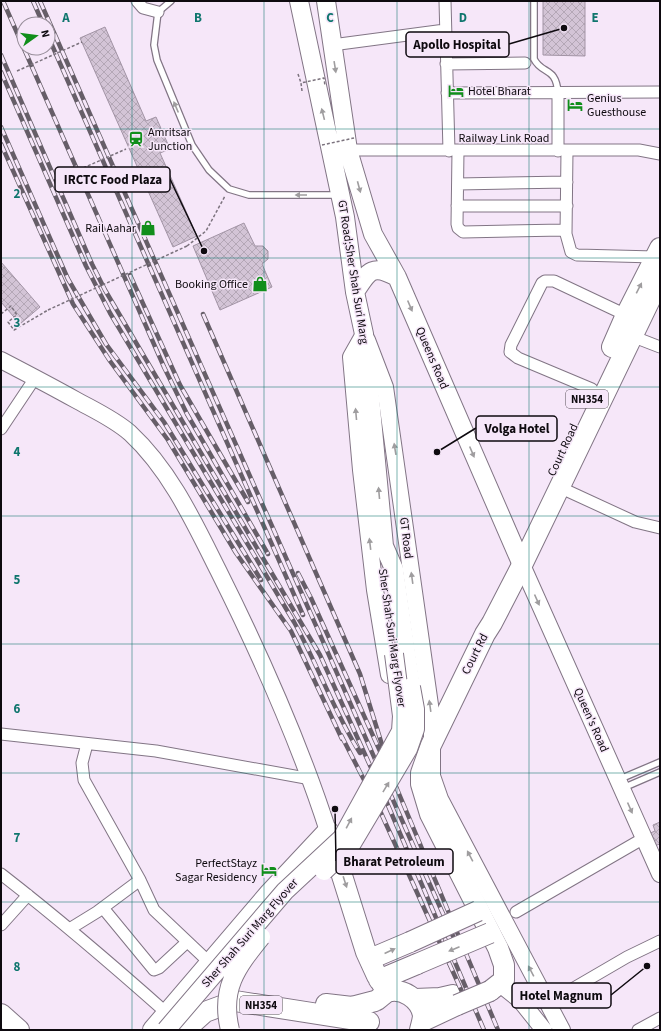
<svg xmlns="http://www.w3.org/2000/svg" width="661" height="1031" viewBox="0 0 661 1031" font-family="'Source Sans 3',sans-serif">
  <style>
    .building { fill: url(#building-cross-hatch); stroke: #a294a5 }
    .lines { fill: none; stroke-linecap: round; stroke-linejoin: round }
    .lane-casing { stroke: #827585; stroke-width: 8 }
    .street-casing { stroke: #827585; stroke-width: 13 }
    .secondary-casing { stroke: #827585; stroke-width: 18 }
    .primary-casing { stroke: #827585; stroke-width: 20 }
    .highway-casing { stroke: #827585; stroke-width: 22 }
    .path { stroke: #7b727d; stroke-width: 1.5; stroke-dasharray: 3 2; stroke-linecap: butt }
    .lane { stroke: #fff; stroke-width: 5.5 }
    .street { stroke: #fff; stroke-width: 11 }
    .secondary { stroke: #fff; stroke-width: 16 }
    .primary { stroke: #fff; stroke-width: 18 }
    .highway { stroke: #fff; stroke-width: 20 }
    .rail-casing { stroke: #665e68; stroke-width: 4.5 }
    .rail { stroke: #f6e7f9; stroke-width: 3; stroke-dasharray: 9; stroke-linecap: butt }
    .primary-bridge-casing { stroke: #827585; stroke-width: 20; stroke-linecap: butt }
    .highway-bridge-casing { stroke: #827585; stroke-width: 22; stroke-linecap: butt }
    .path-bridge { stroke: #7b727d; stroke-width: 1.5; stroke-dasharray: 3 2; stroke-linecap: butt }
    .primary-bridge { stroke: #fff; stroke-width: 18 }
    .highway-bridge { stroke: #fff; stroke-width: 20 }
    .oneway { fill: #9f9d9f }
    .grid { fill: none; stroke: #0f766e; stroke-width: 1; stroke-opacity: 0.55 }
    .labels { text-anchor: middle; dominant-baseline: central; stroke-width: 3; stroke-linejoin: round; paint-order: stroke }
    .shield { fill: #f6e7f9; stroke: #544c55; stroke-width: 1 }
    .shield-label { font-size: 11px; font-weight: bold; fill: #0e0a0f }
    .poi-label { font-size: 12px; fill: #0e0a0f; stroke: #f6e7f9; text-anchor: start }
    .street-label { font-size: 12px; fill: #0e0a0f; stroke: #f6e7f9 }
    .grid-label { font-size: 13px; text-anchor: middle; font-weight: bold; fill: #0f766e; stroke: #f6e7f9; stroke-width: 3; stroke-linejoin: round; paint-order: stroke }
    .leader { fill: none; stroke: #0e0a0f; stroke-width: 1.5 }
    .callout-dot { fill: #0e0a0f; stroke: #f6e7f9; stroke-width: 1.5 }
    .callout { fill: #f6e7f9; stroke: #0e0a0f; stroke-width: 1.5 }
    .callout-label { font-size: 13px; text-anchor: middle; font-weight: bold; fill: #0e0a0f }
  </style>
  <defs>
    <pattern id="building-cross-hatch" width="8" height="8" patternUnits="userSpaceOnUse"><rect width="8" height="8" fill="#d3c4d6"/><path d="M0 0l8 8M0 8l8-8" fill="none" stroke="#b4a7b6"/></pattern>
  </defs>
  <rect width="100%" height="100%" fill="#f6e7f9"/>
  <!-- building -->
  <path class="building" d="M543,1h42v55l-42,-1z
    M105,27l41,94 10,-4 14,32 -10,4 37,83 -24,11 -93,-209z
    M244,223l11,23h8l5,5v8l-6,5 10,23 -52,23 -27,-64z
    M1,262l39,45 -20,17 -19,-22z
    M660,822v22l-6,2 -6,-12 7,-3 -2,-6z"/>
  <g class="lines">
    <defs>
      <path id="lane" d="M171,1l-13,11 -4,33 3,15 35,85 17,25 20,19 20,6h89
        M534,1v58c8,16 22,7 24,34
        M620,779l40,-17
        M623,788l37,-16"/>
      <path id="street" d="M137,1l6,7 15,4
        M445,1l4,150
        M332,45l113,-15
        M446,64l79,-1
        M447,93l213,-1
        M558,93v58
        M348,150h291l21,4
        M458,151l-1,73 1,4 5,4 100,-2 3,4 5,18 6,3 78,2
        M458,184l109,-2
        M457,206h110
        M566,234l1,-83
        M629,335l31,12
        M592,389l-74,-31 -8,-6 1,-7 31,-62 3,-2h9l72,34
        M1,429l34,-51
        M559,487l76,35 25,6
        M1,734l155,17 155,28
        M87,744l-5,19 2,17 56,100 14,30 57,54
        M1,874c58,45 114,93 169,142
        M103,908l51,62 5,-2 28,-26
        M516,912l128,-74
        M1,925l27,-30
        M71,928l26,-16 43,-32
        M548,1003l79,-46 33,-16
        M638,1030l22,-12"/>
      <path id="secondary" d="M364,334l-13,23 10,113 14,120 14,85
        M367,340l18,47 47,332v57l8,23 122,231
        M1,360c25,13 50,26 75,40 18,10 38,19 54,33 40,37 64,89 88,137 42,84 81,171 110,261
        M522,565l138,309
        M500,984l20,16 24,30"/>
      <path id="primary" d="M299,1l46,216 10,75 9,42 20,212 10,23 17,118
        M326,1l22,149 25,84 24,43 125,288
        M355,292c14,-22 17,-28 42,-15"/>
      <path id="highway" d="M612,347l14,-32 34,-67
        M370,959l40,-17
        M379,980l38,-16
        M490,991l14,-11v-15l-6,-17 -68,-134 -9,-30v-11l10,-28 54,-111 7,-11 30,-58 138,-286
        M415,999l25,-1 13,-3
        M377,1000c3,-2 7,-6 10,-8 15,-5 33,7 36,23 0,5 -2,10 -3,15
        M326,1004l26,3 23,-6
        M1,1014l18,16
        M423,1021l34,-16
        M153,1030l117,-137 58,-62 38,121 11,24 10,16
        M185,1030l20,-18 30,-11 134,21"/>
    </defs>
    <!-- lane casing -->
    <use href="#lane" class="lane-casing"/>
    <!-- street casing -->
    <use href="#street" class="street-casing"/>
    <!-- secondary casing -->
    <use href="#secondary" class="secondary-casing"/>
    <!-- primary casing -->
    <use href="#primary" class="primary-casing"/>
    <!-- highway casing -->
    <use href="#highway" class="highway-casing"/>
    <!-- path -->
    <path class="path" d="M298,74l3,9
      M187,246l19,-15 19,-35
      M1,314l10,-8 6,9 -9,7 6,8 34,-20"/>
    <!-- lane -->
    <use href="#lane" class="lane"/>
    <!-- street -->
    <use href="#street" class="street"/>
    <!-- secondary -->
    <use href="#secondary" class="secondary"/>
    <!-- primary -->
    <use href="#primary" class="primary"/>
    <!-- highway -->
    <use href="#highway" class="highway"/>
    <defs>
      <path id="rail" d="M3,1l161,366 23,47 81,140
        M33,1l10,23
        M40,1l380,860
        M48,36l255,579
        M1,55l91,209 13,26 215,365 67,148 97,227
        M1,72l85,194 24,47 184,309c24,43 40,90 66,131
        M1,127l67,152 38,65 58,78 97,158
        M1,144l72,160 37,57 58,79 68,113 55,78 51,108
        M130,275l50,110 68,117
        M203,314l157,360 23,74
        M298,573l13,25 86,191 101,241
        M341,735l40,78 87,192
        M418,858l39,87"/>
    </defs>
    <!-- rail casing -->
    <use href="#rail" class="rail-casing"/>
    <!-- rail -->
    <use href="#rail" class="rail"/>
    <defs>
      <path id="primary-bridge" d="M324,871l27,-26 57,-96 7,-20v-20l-4,-22
        M166,1030l119,-139 57,-53 59,-107 1,-15 -8,-62
        M230,1030c-10,-41 6,-62 31,-93"/>
      <path id="highway-bridge" d="M410,942l68,-31
        M417,964l73,-31
        M457,1005l33,-14"/>
    </defs>
    <!-- primary-bridge casing -->
    <use href="#primary-bridge" class="primary-bridge-casing"/>
    <!-- highway-bridge casing -->
    <use href="#highway-bridge" class="highway-bridge-casing"/>
    <!-- path-bridge -->
    <path class="path-bridge" d="M17,71l65,-29
      M302,91l-1,-8 23,-5 1,8
      M322,145l32,-7
      M65,176l61,-27
      M48,310l139,-64"/>
    <!-- primary-bridge -->
    <use href="#primary-bridge" class="primary-bridge"/>
    <!-- highway-bridge -->
    <use href="#highway-bridge" class="highway-bridge"/>
  </g>
  <!-- one-way arrows -->
  <defs><path id="oneway-solid" d="M-6-.8H1V-3.2L6.5 0L1 3.2V.8H-6Z"/></defs>
  <g class="oneway">
    <use href="#oneway-solid" transform="translate(335 67) rotate(81)"/>
    <use href="#oneway-solid" transform="translate(176 107) rotate(-113)"/>
    <use href="#oneway-solid" transform="translate(323 114) rotate(-104)"/>
    <use href="#oneway-solid" transform="translate(359 187) rotate(75)"/>
    <use href="#oneway-solid" transform="translate(301 195) rotate(180)"/>
    <use href="#oneway-solid" transform="translate(639 288) rotate(-63)"/>
    <use href="#oneway-solid" transform="translate(410 306) rotate(67)"/>
    <use href="#oneway-solid" transform="translate(356 414) rotate(-95)"/>
    <use href="#oneway-solid" transform="translate(395 449) rotate(-99)"/>
    <use href="#oneway-solid" transform="translate(472 452) rotate(67)"/>
    <use href="#oneway-solid" transform="translate(379 493) rotate(-95)"/>
    <use href="#oneway-solid" transform="translate(370 544) rotate(-97)"/>
    <use href="#oneway-solid" transform="translate(412 578) rotate(-98)"/>
    <use href="#oneway-solid" transform="translate(537 600) rotate(66)"/>
    <use href="#oneway-solid" transform="translate(430 706) rotate(-98)"/>
    <use href="#oneway-solid" transform="translate(386 787) rotate(-59)"/>
    <use href="#oneway-solid" transform="translate(630 808) rotate(66)"/>
    <use href="#oneway-solid" transform="translate(349 823) rotate(-62)"/>
    <use href="#oneway-solid" transform="translate(470 856) rotate(-118)"/>
    <use href="#oneway-solid" transform="translate(345 882) rotate(72)"/>
    <use href="#oneway-solid" transform="translate(454 949) rotate(157)"/>
    <use href="#oneway-solid" transform="translate(390 951) rotate(-25)"/>
    <use href="#oneway-solid" transform="translate(531 971) rotate(-118)"/>
  </g>
  <!-- grid -->
  <path class="grid" d="M132,1v1029M264,1v1029M397,1v1029M529,1v1029M1,129h659M1,258h659M1,387h659M1,516h659M1,644h659M1,773h659M1,902h659"/>
  <!-- icons -->
  <defs>
    <symbol id="hotel-bare" viewBox="-9 -9 18 18"><path d="M-6-4.5h1.5V1H6V5H4.5V3h-9V5H-6ZM-4 0a1.8 1.8 0 1 1 3.6 0ZM.5 0V-2.5h3Q6-2.5 6 0Z" fill="#118e1b" stroke="#f6e7f9" stroke-width="2.5" paint-order="stroke"/></symbol>
    <symbol id="station-bare" viewBox="-9 -9 18 18"><path d="M-3-6H3Q5-6 5-4V2Q5 4 3 4L4.5 6H3L1.5 4h-3L-3 6H-4.5L-3 4Q-5 4-5 2V-4Q-5-6-3-6ZM-3.5-4v3h7v-3ZM-3.5 1v1.5H-2V1ZM2 1v1.5H3.5V1Z" fill="#118e1b" stroke="#f6e7f9" stroke-width="2.5" paint-order="stroke"/></symbol>
    <symbol id="shop-bare" viewBox="-9 -9 18 18"><path d="M-5-2.5h2.3a2.7 3.5 0 0 1 5.4 0H5L5.5 6h-11ZM-1.5-2.5h3a1.5 2.3 0 0 0-3 0Z" fill="#118e1b" stroke="#f6e7f9" stroke-width="2.5" paint-order="stroke"/></symbol>
  </defs>
  <g fill-rule="evenodd">
    <use href="#hotel-bare" x="445" y="80" width="22" height="22"/>
    <use href="#hotel-bare" x="564" y="94" width="22" height="22"/>
    <use href="#station-bare" x="125" y="128" width="22" height="22"/>
    <use href="#shop-bare" x="137" y="217" width="22" height="22"/>
    <use href="#shop-bare" x="249" y="273" width="22" height="22"/>
    <use href="#hotel-bare" x="258" y="859" width="22" height="22"/>
  </g>
  <g class="labels">
    <!-- shield labels -->
    <g class="shield">
      <rect x="566" y="390" width="42" height="18" rx="3"/>
      <rect x="240" y="996" width="42" height="18" rx="3"/>
    </g>
    <g class="shield-label">
      <text x="587" y="399">NH354</text>
      <text x="261" y="1005">NH354</text>
    </g>
    <!-- poi labels -->
    <g class="poi-label">
      <text x="468" y="91">Hotel Bharat</text>
      <text x="587" y="98">Genius<tspan x="587" dy="14">Guesthouse</tspan></text>
      <text x="148" y="132">Amritsar<tspan x="148" dy="14">Junction</tspan></text>
      <text x="136" y="228" text-anchor="end">Rail Aahar</text>
      <text x="248" y="284" text-anchor="end">Booking Office</text>
      <text x="257" y="863" text-anchor="end">PerfectStayz<tspan x="257" dy="14">Sagar Residency</tspan></text>
    </g>
    <!-- street labels -->
    <g class="street-label">
      <text x="504" y="138">Railway Link Road</text>
      <text transform="translate(353 272) rotate(81)">GT Road;Sher Shah Suri Marg</text>
      <text transform="translate(432 358) rotate(67)">Queens Road</text>
      <text transform="translate(563 450) rotate(-65)">Court Road</text>
      <text transform="translate(406 538) rotate(83)">GT Road</text>
      <text transform="translate(392 638) rotate(82)">Sher Shah Suri Marg Flyover</text>
      <text transform="translate(475 654) rotate(-63)">Court Rd</text>
      <text transform="translate(591 720) rotate(66)">Queen's Road</text>
      <text transform="translate(250 933) rotate(-49)">Sher Shah Suri Marg Flyover</text>
    </g>
  </g>
  <g class="grid-label">
    <text x="66" y="22">A</text>
    <text x="198" y="22">B</text>
    <text x="330" y="22">C</text>
    <text x="463" y="22">D</text>
    <text x="595" y="22">E</text>
    <text x="17" y="198">2</text>
    <text x="17" y="327">3</text>
    <text x="17" y="456">4</text>
    <text x="17" y="584">5</text>
    <text x="17" y="713">6</text>
    <text x="17" y="842">7</text>
    <text x="17" y="971">8</text>
  </g>
  <!-- callouts -->
  <path class="leader" d="M564 28L509 44M204 251L170 179M437 452L476 428M335 809L336 861M647 966L611 995"/>
  <g class="callout-dot">
    <circle cx="564" cy="28" r="4"/>
    <circle cx="204" cy="251" r="4"/>
    <circle cx="437" cy="452" r="4"/>
    <circle cx="335" cy="809" r="4"/>
    <circle cx="647" cy="966" r="4"/>
  </g>
  <g class="callout">
    <rect x="406" y="32" width="103" height="25" rx="4"/>
    <rect x="55" y="167" width="115" height="25" rx="4"/>
    <rect x="476" y="416" width="81" height="25" rx="4"/>
    <rect x="336" y="849" width="117" height="25" rx="4"/>
    <rect x="512" y="983" width="99" height="25" rx="4"/>
  </g>
  <g class="callout-label">
    <text x="457" y="49">Apollo Hospital</text>
    <text x="113" y="184">IRCTC Food Plaza</text>
    <text x="517" y="433">Volga Hotel</text>
    <text x="394" y="866">Bharat Petroleum</text>
    <text x="561" y="1000">Hotel Magnum</text>
  </g>
  <!-- border -->
  <rect width="661" height="1031" fill="none" stroke="#0e0a0f" stroke-width="4"/>
  <!-- north arrow -->
  <g transform="translate(36 36) rotate(76)"><circle r="19" fill="#f6e7f9" stroke="#998f9b"/>
  <path d="M0-3L7 15L0 10L-7 15Z" fill="#118e1b"/>
  <text y="-6" font-size="11" font-weight="bold" text-anchor="middle" fill="#0e0a0f">N</text>
  </g>
</svg>
